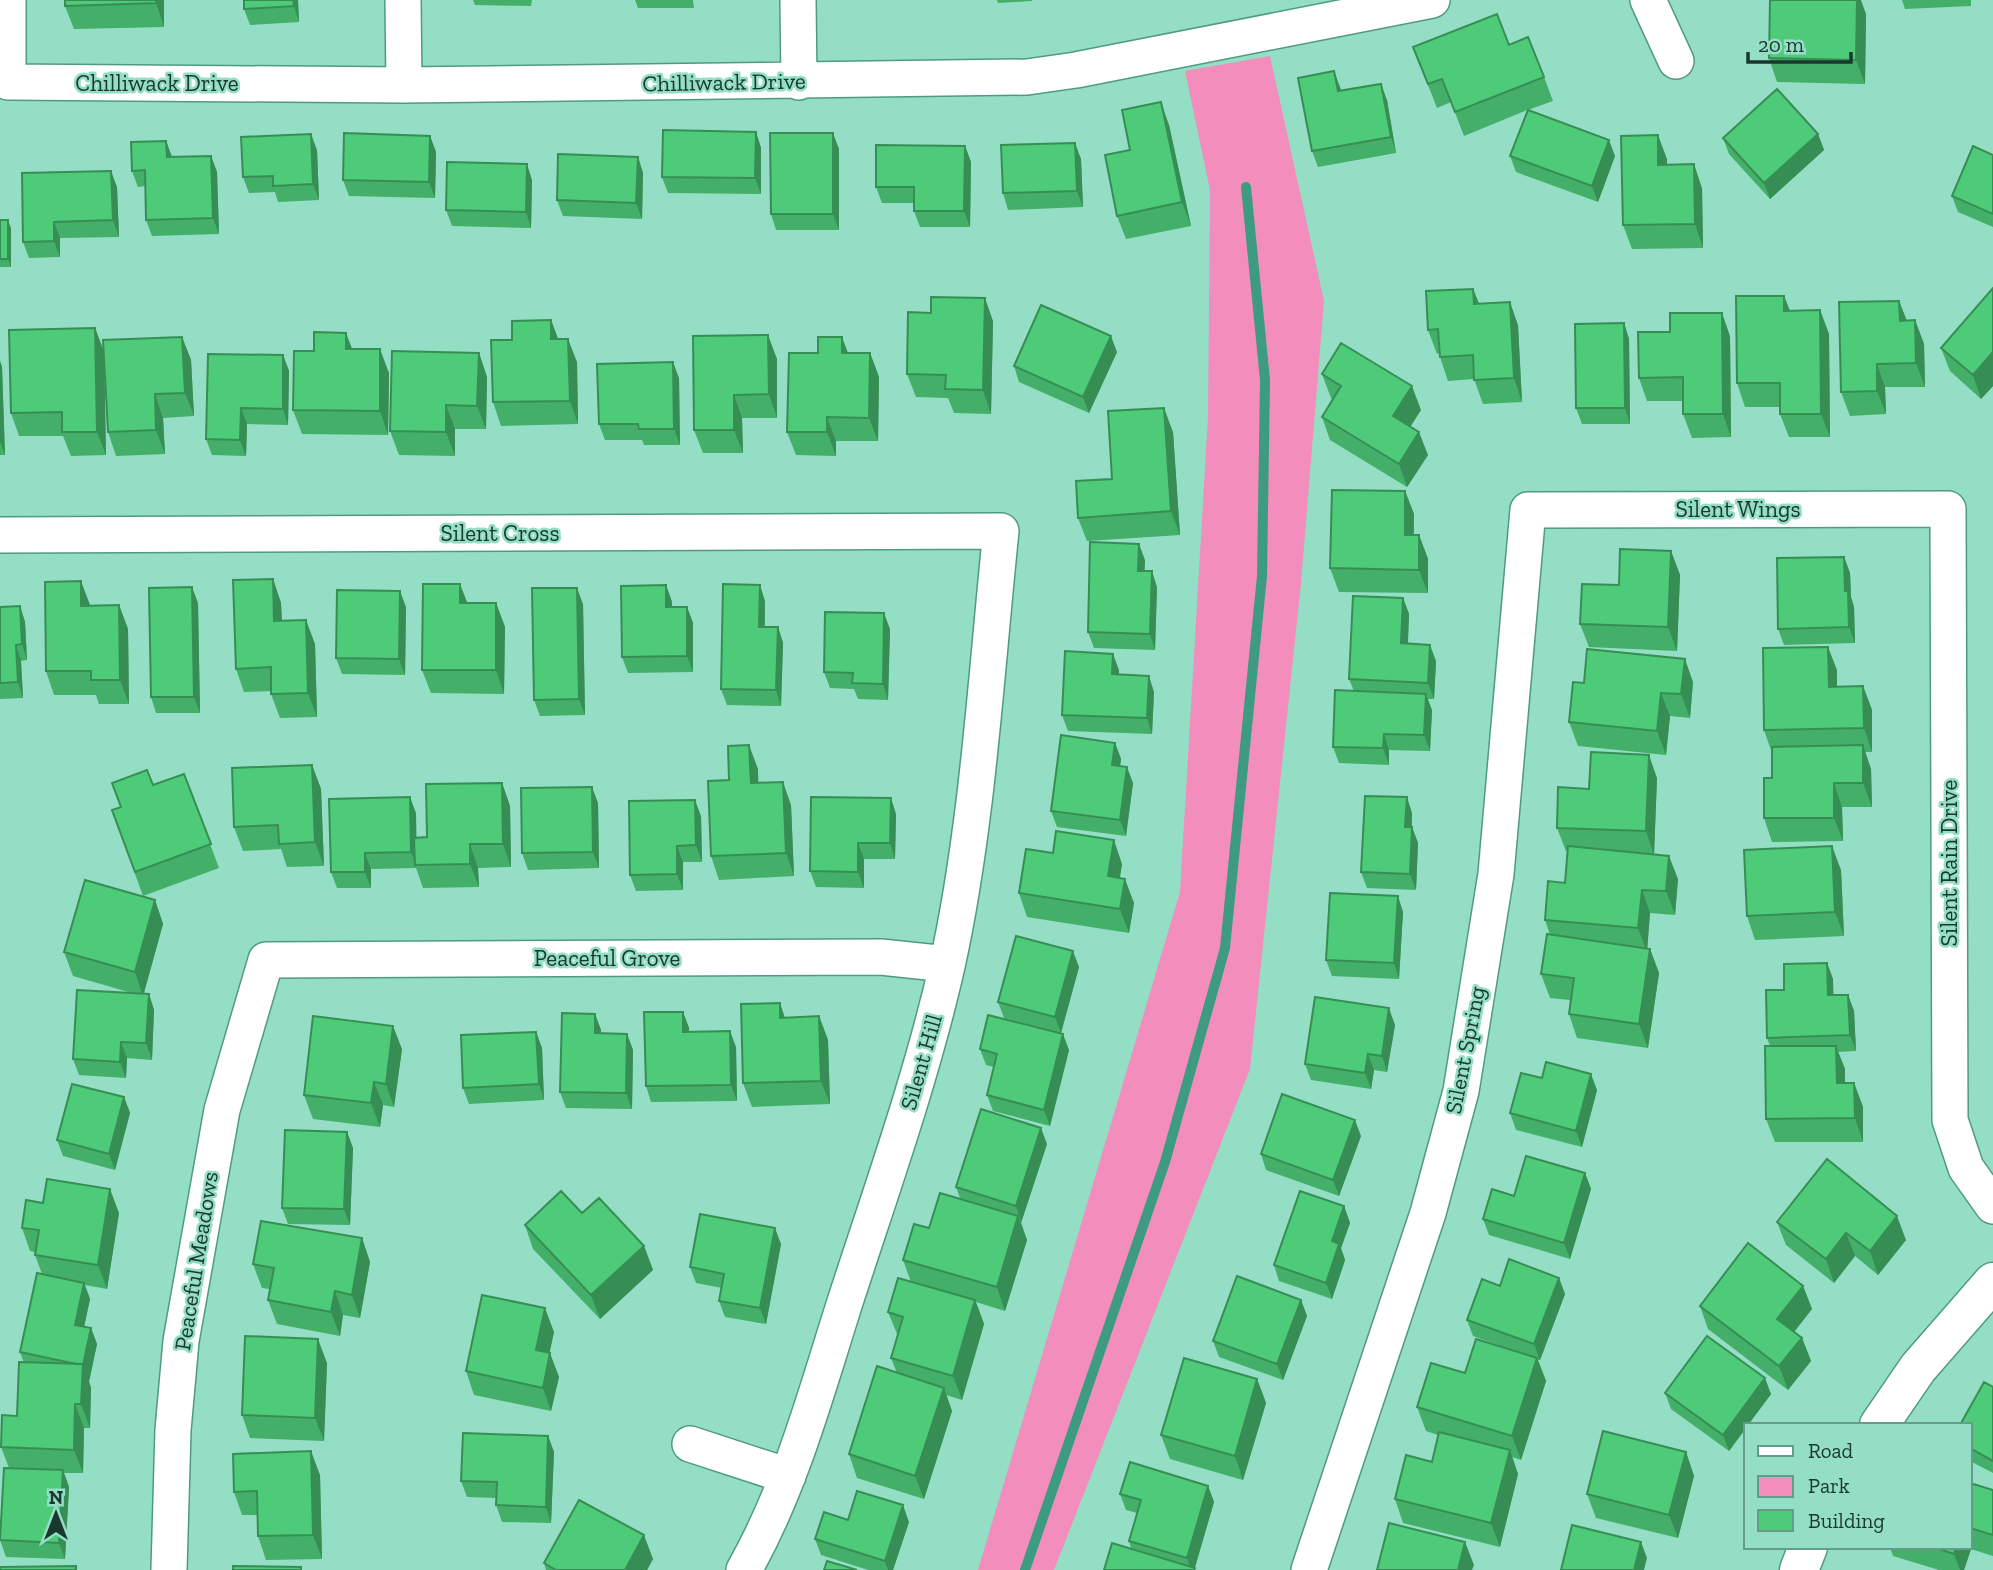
<svg xmlns="http://www.w3.org/2000/svg" width="1993" height="1570" viewBox="0 0 1993 1570" font-family="'Zilla Slab',serif">
  <style>
    .green { fill: #f28dbc }
    .lines { fill: none; stroke-linecap: round; stroke-linejoin: round }
    .stream { stroke: #3d9b81; stroke-width: 10 }
    .street-casing { stroke: #509a83; stroke-width: 38 }
    .secondary-casing { stroke: #509a83; stroke-width: 41 }
    .street { stroke: #fff; stroke-width: 35 }
    .secondary { stroke: #fff; stroke-width: 38 }
    .wall { fill: #43af68 }
    .shaded-wall { fill: #378e55 }
    .building { fill: #4ecb79; stroke: #378e55; stroke-width: 2 }
    .labels { text-anchor: middle; dominant-baseline: central; stroke-width: 5; stroke-linejoin: round; paint-order: stroke }
    .street-label { font-size: 23px; fill: #19382e; stroke: #94dec6 }
  </style>
  <rect width="100%" height="100%" fill="#94dec6"/>
  <!-- green -->
  <path class="green" d="M1270,56l54,245 -23,282 -51,486 -196,501h-76l202,-678 28,-475 2,-227 -25,-119z"/>
  <g class="lines">
    <!-- stream -->
    <path class="stream" d="M1025,1570l140,-408 60,-214 37,-372 3,-196 -19,-193"/>
    <defs>
      <path id="street" d="M8,0v82l396,3 623,-8 49,-7 356,-70
        M403,0l1,85
        M798,0l1,82
        M1648,0l28,61
        M0,535l1001,-4c-15,143 -23,294 -54,435 -26,114 -66,225 -102,336 -29,91 -54,185 -101,268
        M690,1444l98,32
        M169,1570l4,-140 8,-89 41,-231 44,-150 615,-3 66,7
        M1309,1570l119,-357 33,-122 35,-217 32,-364 420,-1 2,611 16,48 27,38"/>
      <path id="secondary" d="M1879,1425l39,-57 75,-86
        M1799,1570l9,-23"/>
    </defs>
    <!-- street casing -->
    <use href="#street" class="street-casing"/>
    <!-- secondary casing -->
    <use href="#secondary" class="secondary-casing"/>
    <!-- street -->
    <use href="#street" class="street"/>
    <!-- secondary -->
    <use href="#secondary" class="secondary"/>
  </g>
  <!-- wall -->
  <path class="wall" d="M65,0h99v27l-90,2 -9,-23z
    M244,0h54l1,22 -49,3 -6,-16z
    M473,0h59l-1,6 -56,-1z
    M635,0h58l1,8h-56z
    M997,0h35v1l-34,2z
    M1902,0h69v6l-66,3z
    M1866,14l-1,70 -88,-2 -8,-24z
    M1509,45l35,32 9,24 -25,9 87,46 -17,46 -82,-30 -6,-16 17,-46 -63,26 -13,-34 -14,6 -24,-61z
    M1340,87l1,4 46,9 9,53 -78,14 -6,-16z
    M1169,125l22,101 -65,13 -9,-23 13,-66z
    M756,132l5,16v46l-93,-1 -6,-16z
    M1818,134l6,16 -54,49 -41,-45 -6,-16z
    M430,136l6,16 -1,46 -86,-2 -6,-16z
    M166,141l6,16 39,-1 6,16 2,62 -67,2 -6,-16 -1,-34 -7,1 -6,-16z
    M965,146l6,16 -1,65h-50l-6,-16v-8h-32l-6,-16z
    M839,149v81h-63l-5,-16z
    M317,150l2,50 -41,2 -3,-10 -26,1 -6,-16z
    M1993,155v72l-35,-15 -6,-16z
    M638,157l5,16 -1,46 -79,-3 -6,-16z
    M1081,159l2,48 -75,3 -5,-17z
    M1667,159v6l35,23 1,60 -71,1 -9,-24z
    M22,173l95,14 2,50 -59,1v19l-31,1 -6,-16z
    M532,180l-1,48 -79,-2 -6,-16z
    M0,220l11,8v39h-11z
    M1993,288v98l-12,13 -31,-28 -9,-23z
    M1473,289l6,14 39,22 4,77 -39,2 -9,-25 -26,2 -8,-24 -1,-4 -2,1 -9,-24z
    M1784,296l6,15 30,-1 9,24 1,103h-41l-9,-23v-7h-35l-8,-24z
    M1899,301l8,20 8,-1 9,24 1,43h-40l1,27 -36,2 -9,-24z
    M551,320l7,19 19,23 1,62 -77,2 -8,-24 19,-62z
    M993,321l-2,93 -37,-1 -6,-15 -32,-1 -9,-23z
    M1624,323l5,16 1,85h-48l-6,-16z
    M95,328l9,24 78,-15 9,23 3,56 -31,2 2,36 -49,2 -8,-24 -4,-80 2,103 -35,1 -8,-20h-44l-8,-23z
    M693,336l84,23v59h-35l1,35h-40l-9,-23z
    M1730,336l1,101 -39,1 -9,-24v-13h-36l-8,-23z
    M352,349l37,24 -1,62 -86,-1 -9,-24 21,-59z
    M1117,352l-28,61 -70,-31 -5,-16z
    M479,353l8,24 -1,52h-31v27l-56,-1 -9,-24z
    M848,353h22l9,24 -1,64h-42v15l-40,-1 -9,-23z
    M283,355l6,16 -1,54 -41,-1 -1,32 -34,-1 -6,-16z
    M0,361l2,6 3,88h-5z
    M1322,374l99,36 -11,16 18,29 -21,32 -77,-47 -8,-23 10,-18 -1,-1z
    M679,378l1,67h-36l-2,-5h-37l-6,-16z
    M1173,432l7,103 -93,6 -9,-23 34,-39z
    M1405,491l9,23v21h5l9,24v34l-89,-1 -9,-24z
    M1671,551l9,24 -3,76 -88,-4 -9,-23z
    M1844,557l6,16 1,24 3,10 1,36 -71,2 -6,-16z
    M1145,560l-1,11 13,16 -2,63 -61,-2 -6,-16z
    M273,579l8,24 1,18 33,23 2,73 -37,1 -9,-24v-3l-27,1 -8,-23z
    M666,585l6,17v5h15l6,16v49l-65,1 -6,-16z
    M1403,598l6,16 -1,30 28,17 -2,38h-7l5,11 -2,41 -41,-1v15l-50,-2 -6,-16 21,-56 -5,-12z
    M765,601v26h13l5,16 -2,63 -54,-1 -6,-16z
    M198,603l2,110h-44l-5,-16z
    M467,603h29l9,24 -1,67 -73,-1 -9,-23z
    M583,604l2,111 -45,1 -6,-16z
    M119,605l9,24 1,75h-30l-3,-9h-42l-8,-24 44,-65z
    M20,606l5,16 2,38 -6,1 2,37 -23,1v-92z
    M406,607l-1,68 -63,-1 -6,-16z
    M890,629l-2,71 -30,-1 -4,-10 -24,-1 -6,-16z
    M1119,670v4l35,18 -2,42 -84,-3 -6,-16z
    M1837,670v17l26,-1 9,24v42h-7l6,17 1,38h-30l1,34 -71,1 -8,-24 8,-40v-25l-8,-23z
    M1693,682l-3,36 -20,-2 -4,39 -88,-9 -9,-24z
    M1115,743l6,16 -1,7 13,17 -7,53 -69,-9 -6,-16z
    M312,765l9,24 3,77 -37,1 -6,-18 -38,2 -9,-24z
    M758,769v13l33,23 3,71 -75,4 -8,-24 18,-76z
    M184,774l35,94 -76,28 -31,-86 9,-3 32,-22z
    M1657,778l-3,76 24,25 -3,36 -25,-2 -3,36h3l9,24 -11,75 -71,-10 -8,-24 1,-14 -20,-2 -9,-24 9,-39 -5,-15 20,-37 2,-32h-1l-9,-23 32,-39z
    M502,783l8,23 1,61 -33,1 1,19 -56,1 -7,-20 -45,1v19h-34l-6,-16 85,-59v25l11,-1z
    M598,803l1,65 -71,2 -6,-17z
    M1412,813v14l6,16 -2,47 -49,-2 -6,-16z
    M896,814l-1,45h-31v29l-48,-1 -6,-16z
    M701,816l1,46h-19v28l-47,1 -6,-16z
    M1053,853l69,11 -2,14 14,25 -5,30 -102,-16 -8,-24z
    M1841,870l3,66 -89,4 -8,-24z
    M155,900l8,24 -19,69 5,1 5,16 -2,50 -25,-2 -1,20 -47,-3 -6,-16 59,-66 -59,-17 -9,-24z
    M1403,912l-4,67 -67,-3 -6,-16z
    M1827,963l6,16v16h15l6,16 2,40 -18,1 7,17v14h9l9,24v35h-88l-9,-23 4,-73 -3,-8 17,-48z
    M1079,967l-18,66 -57,-15 -6,-16z
    M683,1012l6,16v4l47,15 1,54 -86,1 -5,-16z
    M595,1014l6,16v3l26,1 6,16 -1,59 -66,-1 -6,-16z
    M819,1016l9,24 2,64 -78,3 -9,-24z
    M1395,1025l-8,47 -13,-2 -3,19 -60,-9 -6,-16z
    M536,1032l6,16 2,52 -75,4 -6,-16z
    M402,1049l-8,58 -11,-2 -3,22 -67,-8 -9,-24z
    M980,1049l89,1 -19,76 -57,-15 -6,-16 7,-28 -8,-2z
    M1542,1078l55,12 -15,57 -66,-17 -6,-17z
    M124,1097l6,16 -15,57 -52,-14 -6,-16z
    M347,1132l6,16 -3,77 -62,-1 -6,-16z
    M1361,1136l-22,60 -73,-26 -5,-16z
    M1047,1144l-26,79v-1l6,18 -22,71 -29,-9 8,22 -22,76 -16,-5 6,16 -28,88 -67,-21 -8,-24 48,-81 -6,-15 7,-22 -10,-24 23,-30 -8,-22 26,-32 31,-30 -4,-11z
    M1585,1173l6,16 -21,70 -81,-24 -6,-16 31,-23z
    M1344,1206l6,17 -9,25 4,12 -13,39 -53,-18 -5,-16z
    M119,1213l-12,76 -22,-4 5,14 -6,28 7,1 6,16 -8,37 2,7 -1,40h-6l-1,45h-19l5,14 -4,72 -59,-2 -6,-17 9,-72 -8,-21 16,-31 7,-53 -4,-11 22,-78 -7,-19v-3l-5,-1 -8,-23z
    M582,1213l62,33 9,24 -53,49 -67,-70 -8,-24z
    M1777,1222l129,18 -28,35 -23,-19 -21,27 -48,-38z
    M362,1238l8,24 -10,56 -17,-3 -3,21 -63,-12 -9,-24 2,-11 -8,-1 -9,-24z
    M781,1244l-15,80 -41,-7 -6,-16 3,-13 -26,-5 -6,-16z
    M1559,1278l6,16 -25,66h-2l8,21 -25,79 -9,-3 6,17 -18,73 -97,-24 -8,-24 37,-37 6,-27 -12,-4 -9,-24 48,-34 44,-24 -36,-13 -6,-16 33,-34z
    M1803,1286l9,23 -18,23 8,6 9,23 -23,29 -80,-61 -8,-23z
    M1301,1300l6,16 -24,64 -64,-23 -6,-16z
    M554,1332l-5,21 10,24 -8,34 -77,-16 -8,-24z
    M327,1363l-3,78 -74,-3 -8,-23z
    M1257,1379l9,24 -23,77 -73,-21 -9,-24z
    M1993,1387v86l-23,-12v-36z
    M1665,1393l106,1 -23,31h-2v3l-17,23 -58,-42z
    M548,1436l6,16 -3,71 -49,-1 -6,-17 1,-7 -30,-1 -6,-16z
    M1686,1452l8,24 -16,62 -82,-20 -9,-24z
    M320,1475l2,84 -56,1 -8,-24 -1,-21h-15l-8,-23z
    M1970,1483l23,7v66l-22,-7 -7,21h-25l-46,-14 -3,-9h80z
    M1208,1486l6,16 -19,66 -64,-20 -2,-7 8,-28 -11,-3 -6,-16z
    M848,1520l61,2 -16,48h-25l-47,-15 -6,-16z
    M653,1559l-6,11h-101l-2,-7z"/>
  <!-- shaded-wall -->
  <path class="shaded-wall" d="M156,0h8v27l-8,-24z
    M293,0h5l1,22 -5,-16z
    M1857,0h4l5,14 -1,70 -9,-24z
    M1334,71l6,16 4,20 -6,-16z
    M1381,84l6,16 9,53 -5,-16z
    M1161,102l8,23 22,101 -9,-24z
    M756,132l5,16v46l-6,-16z
    M833,133l6,16v81l-6,-16z
    M311,134l6,16 2,50 -6,-16z
    M1818,134l6,16 -54,49 -6,-16z
    M1658,135l9,24v29l-9,-23z
    M430,136l6,16 -1,46 -6,-16z
    M1609,140l6,16 -17,46 -6,-16z
    M166,141l6,16h-5z
    M1075,143l6,16 2,48 -6,-16z
    M965,146l6,16 -1,65 -6,-16z
    M211,156l6,16 2,62 -6,-16z
    M638,157l5,16 -1,46 -6,-16z
    M527,164l5,16 -1,48 -5,-16z
    M1694,164l8,24 1,60 -8,-24z
    M111,171l6,16 2,50 -6,-17z
    M8,220l3,8v39l-3,-8z
    M54,222l6,16v19l-6,-16z
    M1473,289l9,23 -8,-8z
    M1784,296l9,23 -9,-8z
    M985,298l8,23 -2,93 -8,-24z
    M1899,301l9,23 -8,-3z
    M1510,302l8,23 4,77 -8,-24z
    M1820,310l9,24 1,103 -9,-23z
    M1722,313l8,23 1,101 -8,-23z
    M551,320l9,24 -9,-5z
    M1915,320l9,24 1,43 -9,-24z
    M1624,323l5,16 1,85 -5,-16z
    M95,328l9,24 2,103 -9,-23z
    M346,333l9,23 -9,-7z
    M768,335l9,24v59l-8,-24z
    M1111,336l6,16 -28,61 -6,-16z
    M182,337l9,23 3,56 -9,-23z
    M842,337l9,24 -9,-8z
    M568,339l9,23 1,62 -8,-23z
    M380,349l9,24 -1,62 -8,-24z
    M1993,352v34l-12,13 -8,-24z
    M479,353l8,24 -1,52 -9,-23z
    M870,353l9,24 -1,64 -9,-23z
    M283,355l6,16 -1,54 -5,-16z
    M0,361l2,6 3,88 -5,-13z
    M673,362l6,16 1,67 -6,-16z
    M1877,364l8,23 1,27 -9,-23z
    M1412,386l9,24 -19,30 -9,-24z
    M155,394l8,24 2,36 -9,-24z
    M734,395l8,23 1,35 -9,-23z
    M446,405l9,24v27l-9,-24z
    M241,408l6,16 -1,32 -6,-16z
    M1164,408l9,24 7,103 -9,-24z
    M827,417l9,24v15l-9,-24z
    M1419,432l9,23 -21,32 -8,-23z
    M1405,491l9,23 -1,44 -8,-23z
    M1419,535l9,24v34l-9,-23z
    M1139,544l6,16 -1,27 -6,-16z
    M1671,551l9,24 -3,76 -9,-24z
    M1844,557l6,16 1,24 3,10 1,36 -6,-16 -4,-36z
    M1152,571l5,16 -2,63 -5,-16z
    M273,579l8,24 2,42 -9,-24z
    M81,581l9,24v25l-9,-24z
    M460,584l9,23 -9,-4z
    M666,585l6,17v21l-6,-16z
    M760,585l5,16 -1,42 -5,-16z
    M192,587l6,16 2,110 -6,-16z
    M577,588l6,16 2,111 -6,-16z
    M400,591l6,16 -1,68 -6,-16z
    M1403,598l6,16 -2,46 -6,-17z
    M496,603l9,24 -1,67 -8,-24z
    M119,605l9,24 1,75 -9,-24z
    M20,606l5,16 2,38 -5,-16z
    M687,607l6,16v49l-6,-16z
    M884,613l6,16 -2,71 -5,-16z
    M306,620l9,24 2,73 -9,-24z
    M778,627l5,16 -2,63 -5,-16z
    M16,645l5,16 2,37 -5,-16z
    M1430,645l6,16 -2,38 -6,-16z
    M1828,647l9,23v41l-8,-24z
    M1113,654l6,16 -1,20 -6,-16z
    M1685,659l8,23 -3,36 -9,-24z
    M1149,676l5,16 -2,42 -5,-16z
    M1863,686l9,24v42l-8,-24z
    M1661,693l9,23 -4,39 -9,-24z
    M1426,694l6,16 -2,41 -6,-16z
    M1384,734l5,16v15l-6,-17z
    M1115,743l6,16 -3,22 -6,-16z
    M749,745l9,24 1,37 -8,-23z
    M1863,745l8,24 1,38 -9,-24z
    M1649,755l8,23 -3,77 -8,-24z
    M312,765l9,24 3,77 -9,-24z
    M1127,767l6,16 -7,53 -6,-16z
    M783,782l8,23 3,71 -8,-23z
    M502,783l8,23 1,61 -8,-23z
    M1834,783l8,24 1,34 -9,-23z
    M592,787l6,16 1,65 -6,-16z
    M410,797l6,16 1,52h-1l-5,-13z
    M1407,797l5,16 -1,30 -6,-16z
    M891,798l5,16 -1,45 -5,-16z
    M695,800l6,16 1,46 -6,-17z
    M1412,827l6,16 -2,47 -6,-16z
    M1114,840l8,24 -6,36 -8,-24z
    M858,843l6,16v29l-6,-16z
    M470,844l8,24 1,19 -9,-23z
    M677,846l6,16v28l-6,-16z
    M1832,846l9,24 3,66 -9,-24z
    M365,853l6,16v19l-6,-16z
    M1669,856l9,23 -3,36 -9,-24z
    M1125,879l9,24 -5,30 -9,-24z
    M1642,890l8,23 -3,39 -9,-24z
    M1398,896l5,16 -4,67 -5,-16z
    M155,900l8,24 -20,72 -8,-24z
    M1650,949l9,24 -11,75 -9,-24z
    M1073,951l6,16 -18,66 -6,-16z
    M1827,963l6,16 1,32 -6,-16z
    M149,994l5,16 -2,50 -6,-17z
    M1848,995l6,16 2,40 -6,-16z
    M780,1003l8,24 -8,-9z
    M1389,1008l6,17 -8,47 -5,-16z
    M683,1012l6,16v20l-6,-16z
    M595,1014l6,16v19l-6,-16z
    M819,1016l9,24 2,64 -9,-23z
    M393,1026l9,23 -8,58 -8,-23z
    M730,1031l6,16 1,54 -6,-16z
    M536,1032l6,16 2,52 -5,-16z
    M627,1034l6,16 -1,59 -6,-16z
    M1063,1034l6,16 -19,76 -6,-16z
    M121,1042l6,16 -1,20 -6,-16z
    M1836,1046l9,23v38l-8,-24z
    M1368,1054l6,16 -3,19 -6,-16z
    M1591,1074l6,16 -15,57 -6,-16z
    M374,1082l9,23 -3,22 -9,-24z
    M1854,1083l9,24v35l-8,-24z
    M124,1097l6,16 -15,57 -6,-16z
    M1355,1120l6,16 -22,60 -6,-16z
    M1041,1128l6,16 -26,79 -5,-17z
    M347,1132l6,16 -3,77 -6,-16z
    M1585,1173l6,16 -21,70 -6,-16z
    M110,1189l9,24 -12,76 -9,-24z
    M1344,1206l6,17 -9,25 4,12 -13,39 -6,-16 6,-42z
    M1018,1216l9,24 -22,71 -8,-24z
    M1897,1216l9,24 -28,35 -8,-24z
    M775,1228l6,16 -15,80 -6,-16z
    M1846,1233l9,23 -21,27 -8,-24z
    M362,1238l8,24 -10,56 -8,-23z
    M644,1246l9,24 -53,49 -9,-24z
    M1559,1278l6,16 -25,66 -6,-16z
    M84,1283l6,16 -9,42 -6,-16z
    M1803,1286l9,23 -26,33 -9,-23z
    M335,1291l8,24 -3,21 -9,-24z
    M975,1300l9,24 -22,76 -9,-24z
    M1301,1300l6,16 -24,64 -6,-16z
    M545,1308l9,24 -9,42 -9,-24z
    M91,1328l6,16 -8,38 -6,-17z
    M1802,1338l9,23 -23,29 -9,-24z
    M318,1339l9,24 -3,78 -9,-23z
    M550,1353l9,24 -8,34 -8,-23z
    M1537,1358l9,23 -25,79 -9,-24z
    M83,1364l8,24 -1,40 -9,-24z
    M1765,1378l6,16 -23,31h-2v3l-17,23 -6,-16z
    M1257,1379l9,24 -23,77 -8,-24z
    M944,1388l8,23 -28,88 -9,-23z
    M75,1404l9,24 -1,45 -9,-23z
    M548,1436l6,16 -3,71 -5,-16z
    M1510,1450l8,24 -18,73 -9,-24z
    M311,1451l9,24 2,84 -9,-24z
    M1686,1452l8,24 -16,62 -9,-23z
    M63,1470l6,17 -4,72 -6,-16z
    M1208,1486l6,16 -20,68h-3l-4,-12z
    M903,1505l6,17 -16,48h-5l-3,-9z
    M644,1535l9,24 -6,11h-22z
    M1465,1542l9,23 -2,5h-14z
    M1641,1542l6,16 -3,12h-10z
    M1956,1547h14l1,2 -7,21h-4l-6,-16z"/>
  <!-- building -->
  <path class="building" d="M65,0h91v3l-91,3z
    M244,0h49l1,6 -50,3z
    M1770,0h87l-1,60 -87,-2z
    M1497,14l12,31 19,-8 16,40 -89,35 -13,-33 -14,5 -15,-37z
    M1334,71l4,20 43,-7 10,53 -79,14 -14,-73z
    M1777,89l41,45 -54,49 -41,-45z
    M1161,102l21,100 -65,14 -12,-61 25,-5 -8,-40z
    M1528,110l81,30 -17,46 -82,-30z
    M663,130l93,2 -1,46 -93,-1z
    M344,133l86,3 -1,46 -86,-2z
    M770,133h63v81h-62z
    M311,134l2,50 -40,2v-10l-30,1 -2,-40z
    M1658,135v30l36,-1 1,60 -72,1 -2,-89z
    M166,141l1,16 44,-1 2,62 -67,2 -1,-50 -13,1 -1,-29z
    M1075,143l2,48 -74,2 -2,-48z
    M876,145l89,1 -1,65h-50v-24h-38z
    M1973,146l20,9v59l-41,-18z
    M558,154l80,3 -2,46 -79,-3z
    M447,162l80,2 -1,48 -80,-2z
    M111,171l2,49 -59,2v19l-31,1 -1,-69z
    M0,220h8v39h-8z
    M1993,288v64l-20,23 -32,-27z
    M1473,289l1,15 36,-2 4,76 -40,2 -1,-25 -33,2 -2,-28 -10,1 -2,-39z
    M1736,296h48v15l36,-1 1,104h-41v-31h-43z
    M931,297l54,1 -2,92 -38,-1 1,-14 -39,-1 1,-62 23,1z
    M1899,301l1,20 15,-1 1,43 -39,1v27l-36,1 -2,-90z
    M1041,305l70,31 -28,61 -69,-31z
    M1670,313h52l1,101h-40v-37l-44,1 -1,-46h32z
    M551,320v19h17l2,62 -77,1 -2,-62h21v-19z
    M1624,323l1,85h-49l-1,-84z
    M95,328l2,104h-35v-20l-51,1 -2,-83z
    M314,332l32,1v16h34v62l-87,-1 1,-59h20z
    M768,335l1,59 -35,1v35h-40l-1,-94z
    M182,337l3,56 -30,1 1,36 -48,2 -5,-92z
    M818,337h24v16h28l-1,65 -42,-1v15h-40l2,-79h29z
    M1341,343l71,43 -19,30 26,16 -20,32 -77,-47 19,-31 -19,-12z
    M392,351l87,2 -2,53 -31,-1v27l-56,-1z
    M208,354l75,1v54l-42,-1 -1,32 -34,-1z
    M673,362l1,67h-35l-1,-5h-39l-2,-60z
    M1164,408l7,103 -93,7 -2,-37 36,-2 -4,-68z
    M1332,490l73,1v44h14v35l-89,-2z
    M1090,542l49,2 -1,27h14l-2,63 -62,-2z
    M1620,549l51,2 -3,76 -88,-3 2,-40 37,1z
    M1844,557l1,34h3l1,36 -71,2 -1,-71z
    M273,579l1,42 32,-1 2,73 -37,1v-27l-35,2 -3,-89z
    M81,581v25l38,-1 1,75h-29v-9h-45l-1,-89z
    M423,584h37v19h36v67h-74z
    M723,584l37,1 -1,42h19l-2,63 -55,-1z
    M666,585v22h21v49l-65,1 -1,-71z
    M192,587l2,110h-43l-2,-109z
    M532,588h45l2,111 -45,1z
    M337,590l63,1 -1,68 -63,-1z
    M1353,596l50,2 -2,45 29,2 -2,38 -79,-4z
    M20,606l2,38 -6,1 2,37 -18,1v-76z
    M825,612l59,1 -1,71 -31,-1 1,-10 -29,-1z
    M1828,647l1,40 34,-1 1,42 -100,2 -1,-82z
    M1587,649l98,10 -4,35 -20,-1 -4,38 -88,-9 4,-40 11,1z
    M1065,651l48,3 -1,20 37,2 -2,42 -85,-3z
    M1335,690l91,4 -2,41 -40,-1 -1,14 -50,-1z
    M1061,735l54,8 -3,22 15,2 -7,53 -69,-9z
    M749,745l2,38 32,-1 3,71 -75,3 -3,-75 21,-1 -1,-34z
    M1863,745v38h-29v35h-70v-40h8v-31z
    M1591,752l58,3 -3,76 -89,-3 1,-41 31,2z
    M312,765l3,77 -36,2 -1,-19 -44,2 -2,-59z
    M147,770l6,15 31,-11 27,70 -76,28 -23,-62 9,-3 -9,-24z
    M502,783l1,61h-33v20l-55,1 -1,-27 13,-1 -1,-53z
    M592,787l1,65 -71,1 -1,-65z
    M1365,796l42,1 -2,30h7l-2,47 -49,-2z
    M410,797l1,55 -46,1v19h-34l-2,-73z
    M811,797l80,1 -1,45h-32v29l-48,-1z
    M695,800l1,45 -19,1v28l-47,1 -1,-74z
    M1056,831l58,9 -6,36 17,3 -5,30 -101,-16 7,-44 27,4z
    M1568,846l101,10 -3,35 -24,-1 -4,38 -93,-8 3,-39 17,2z
    M1832,846l3,66 -88,4 -3,-66z
    M85,880l70,20 -20,72 -71,-20z
    M1330,893l68,3 -4,67 -68,-3z
    M1547,934l103,15 -11,75 -70,-10 5,-36 -33,-4z
    M1016,936l57,15 -18,66 -57,-15z
    M1827,963l1,32h20l2,40 -83,3 -1,-48h18v-26z
    M77,990l72,4 -3,49 -25,-1 -1,20 -47,-3z
    M1315,997l74,11 -7,48 -14,-2 -3,19 -60,-9z
    M780,1003v15l39,-2 2,65 -78,2 -2,-79z
    M644,1012h39v20l47,-1 1,54 -85,1z
    M562,1013l33,1v19l32,1 -1,59 -66,-1z
    M988,1015l75,19 -19,76 -57,-15 10,-41 -17,-5z
    M313,1016l80,10 -7,58 -12,-2 -3,21 -67,-8z
    M536,1032l3,52 -76,4 -2,-53z
    M1765,1046h71l1,37h17l1,35 -89,1z
    M1546,1062l45,12 -15,57 -66,-18 11,-40 21,5z
    M72,1084l52,13 -15,57 -52,-14z
    M1282,1094l73,26 -22,60 -72,-26z
    M981,1109l60,19 -25,78 -60,-19z
    M285,1130l62,2 -3,77 -62,-1z
    M1526,1156l59,17 -21,70 -81,-24 9,-30 22,7z
    M1827,1159l70,57 -27,35 -24,-18 -20,26 -49,-37z
    M47,1179l63,10 -12,76 -63,-10 4,-25 -17,-2 4,-28 17,3z
    M561,1191l21,22 17,-15 45,48 -53,49 -66,-70z
    M1300,1191l44,15 -12,35 7,3 -13,39 -52,-18z
    M940,1193l78,23 -21,71 -94,-27 11,-36 15,4z
    M700,1214l75,14 -15,80 -41,-7 5,-27 -34,-7z
    M261,1221l101,17 -10,57 -17,-4 -4,21 -63,-12 6,-32 -21,-4z
    M1748,1243l55,43 -26,33 25,19 -23,28 -79,-60z
    M1509,1259l50,19 -25,66 -67,-24 15,-41 18,7z
    M37,1273l47,10 -9,42 16,3 -8,37v-1h-7l-56,-12z
    M1237,1276l64,24 -24,64 -64,-23z
    M898,1278l77,22 -22,76 -62,-18 12,-41 -15,-5z
    M482,1295l63,13 -9,42 14,3 -7,35 -77,-17z
    M245,1336l73,3 -3,79 -73,-3z
    M1707,1336l58,42 -42,57 -58,-42z
    M1476,1339l61,19 -25,78 -95,-29 14,-44 34,10z
    M1184,1358l73,21 -22,77 -74,-21z
    M19,1362l64,2 -2,40h-6l-1,46 -73,-3 1,-32 15,1z
    M877,1366l67,22 -29,88 -66,-22z
    M1984,1382l9,5v74l-23,-13v-23h-10z
    M1603,1431l83,21 -17,63 -82,-21z
    M1439,1432l71,18 -19,73 -96,-24 11,-44 26,7z
    M463,1433l85,3 -2,71 -50,-2 1,-23 -36,-1z
    M311,1451l2,84 -55,1 -1,-45 -23,1 -1,-38z
    M1130,1462l78,24 -21,72 -58,-17 12,-41 -21,-6z
    M4,1468l59,2 -4,73 -59,-3z
    M1970,1483l23,7v45l-23,-7z
    M857,1491l46,14 -18,56 -70,-22 9,-27 24,8z
    M579,1500l65,35 -19,35h-69l-12,-7z
    M1389,1523l76,19 -7,28h-81z
    M1572,1525l69,17 -7,28h-73z
    M1112,1543l83,25 -1,2h-90z
    M1933,1547h23l-2,7z
    M827,1561l30,9h-33z
    M76,1566v4h-76v-3z
    M233,1566l68,1v3h-68z"/>
  <g class="labels">
    <!-- street labels -->
    <g class="street-label">
      <text transform="translate(724 82) rotate(-1)">Chilliwack Drive</text>
      <text x="157" y="83">Chilliwack Drive</text>
      <text x="1738" y="509">Silent Wings</text>
      <text x="500" y="533">Silent Cross</text>
      <text transform="translate(1949 863) rotate(-90)">Silent Rain Drive</text>
      <text x="607" y="958">Peaceful Grove</text>
      <text transform="translate(1465 1050) rotate(-79)">Silent Spring</text>
      <text transform="translate(921 1062) rotate(-74)">Silent Hill</text>
      <text transform="translate(196 1261) rotate(-81)">Peaceful Meadows</text>
    </g>
  </g>
  <!-- legend -->
  <rect x="1744" y="1423" width="228" height="126" fill="#94dec6" stroke="#639c89" stroke-width="2"/>
  <rect x="1758" y="1446" width="35" height="10" fill="#ffffff" stroke="#639c89" stroke-width="2"/>
  <text x="1808" y="1458" font-size="21" fill="#19382e">Road</text>
  <rect x="1758" y="1476" width="35" height="21" fill="#f28dbc" stroke="#639c89" stroke-width="2"/>
  <text x="1808" y="1493" font-size="21" fill="#19382e">Park</text>
  <rect x="1758" y="1510" width="35" height="21" fill="#4ecb79" stroke="#639c89" stroke-width="2"/>
  <text x="1808" y="1528" font-size="21" fill="#19382e">Building</text>
  <!-- north arrow -->
  <g transform="translate(56 1514)" stroke="#94dec6" stroke-width="5" paint-order="stroke">
  <path d="M0-5L12 26L0 18L-12 26Z" fill="#19382e"/>
  <text y="-10" font-size="19" font-weight="bold" text-anchor="middle" fill="#19382e">N</text>
  </g>
  <!-- scale -->
  <path d="M1748 52v10h103v-10" fill="none" stroke="#19382e" stroke-width="3.5"/>
  <text x="1758" y="52" font-size="21" fill="#19382e" stroke="#94dec6" stroke-width="5" paint-order="stroke">20 m</text>
</svg>
